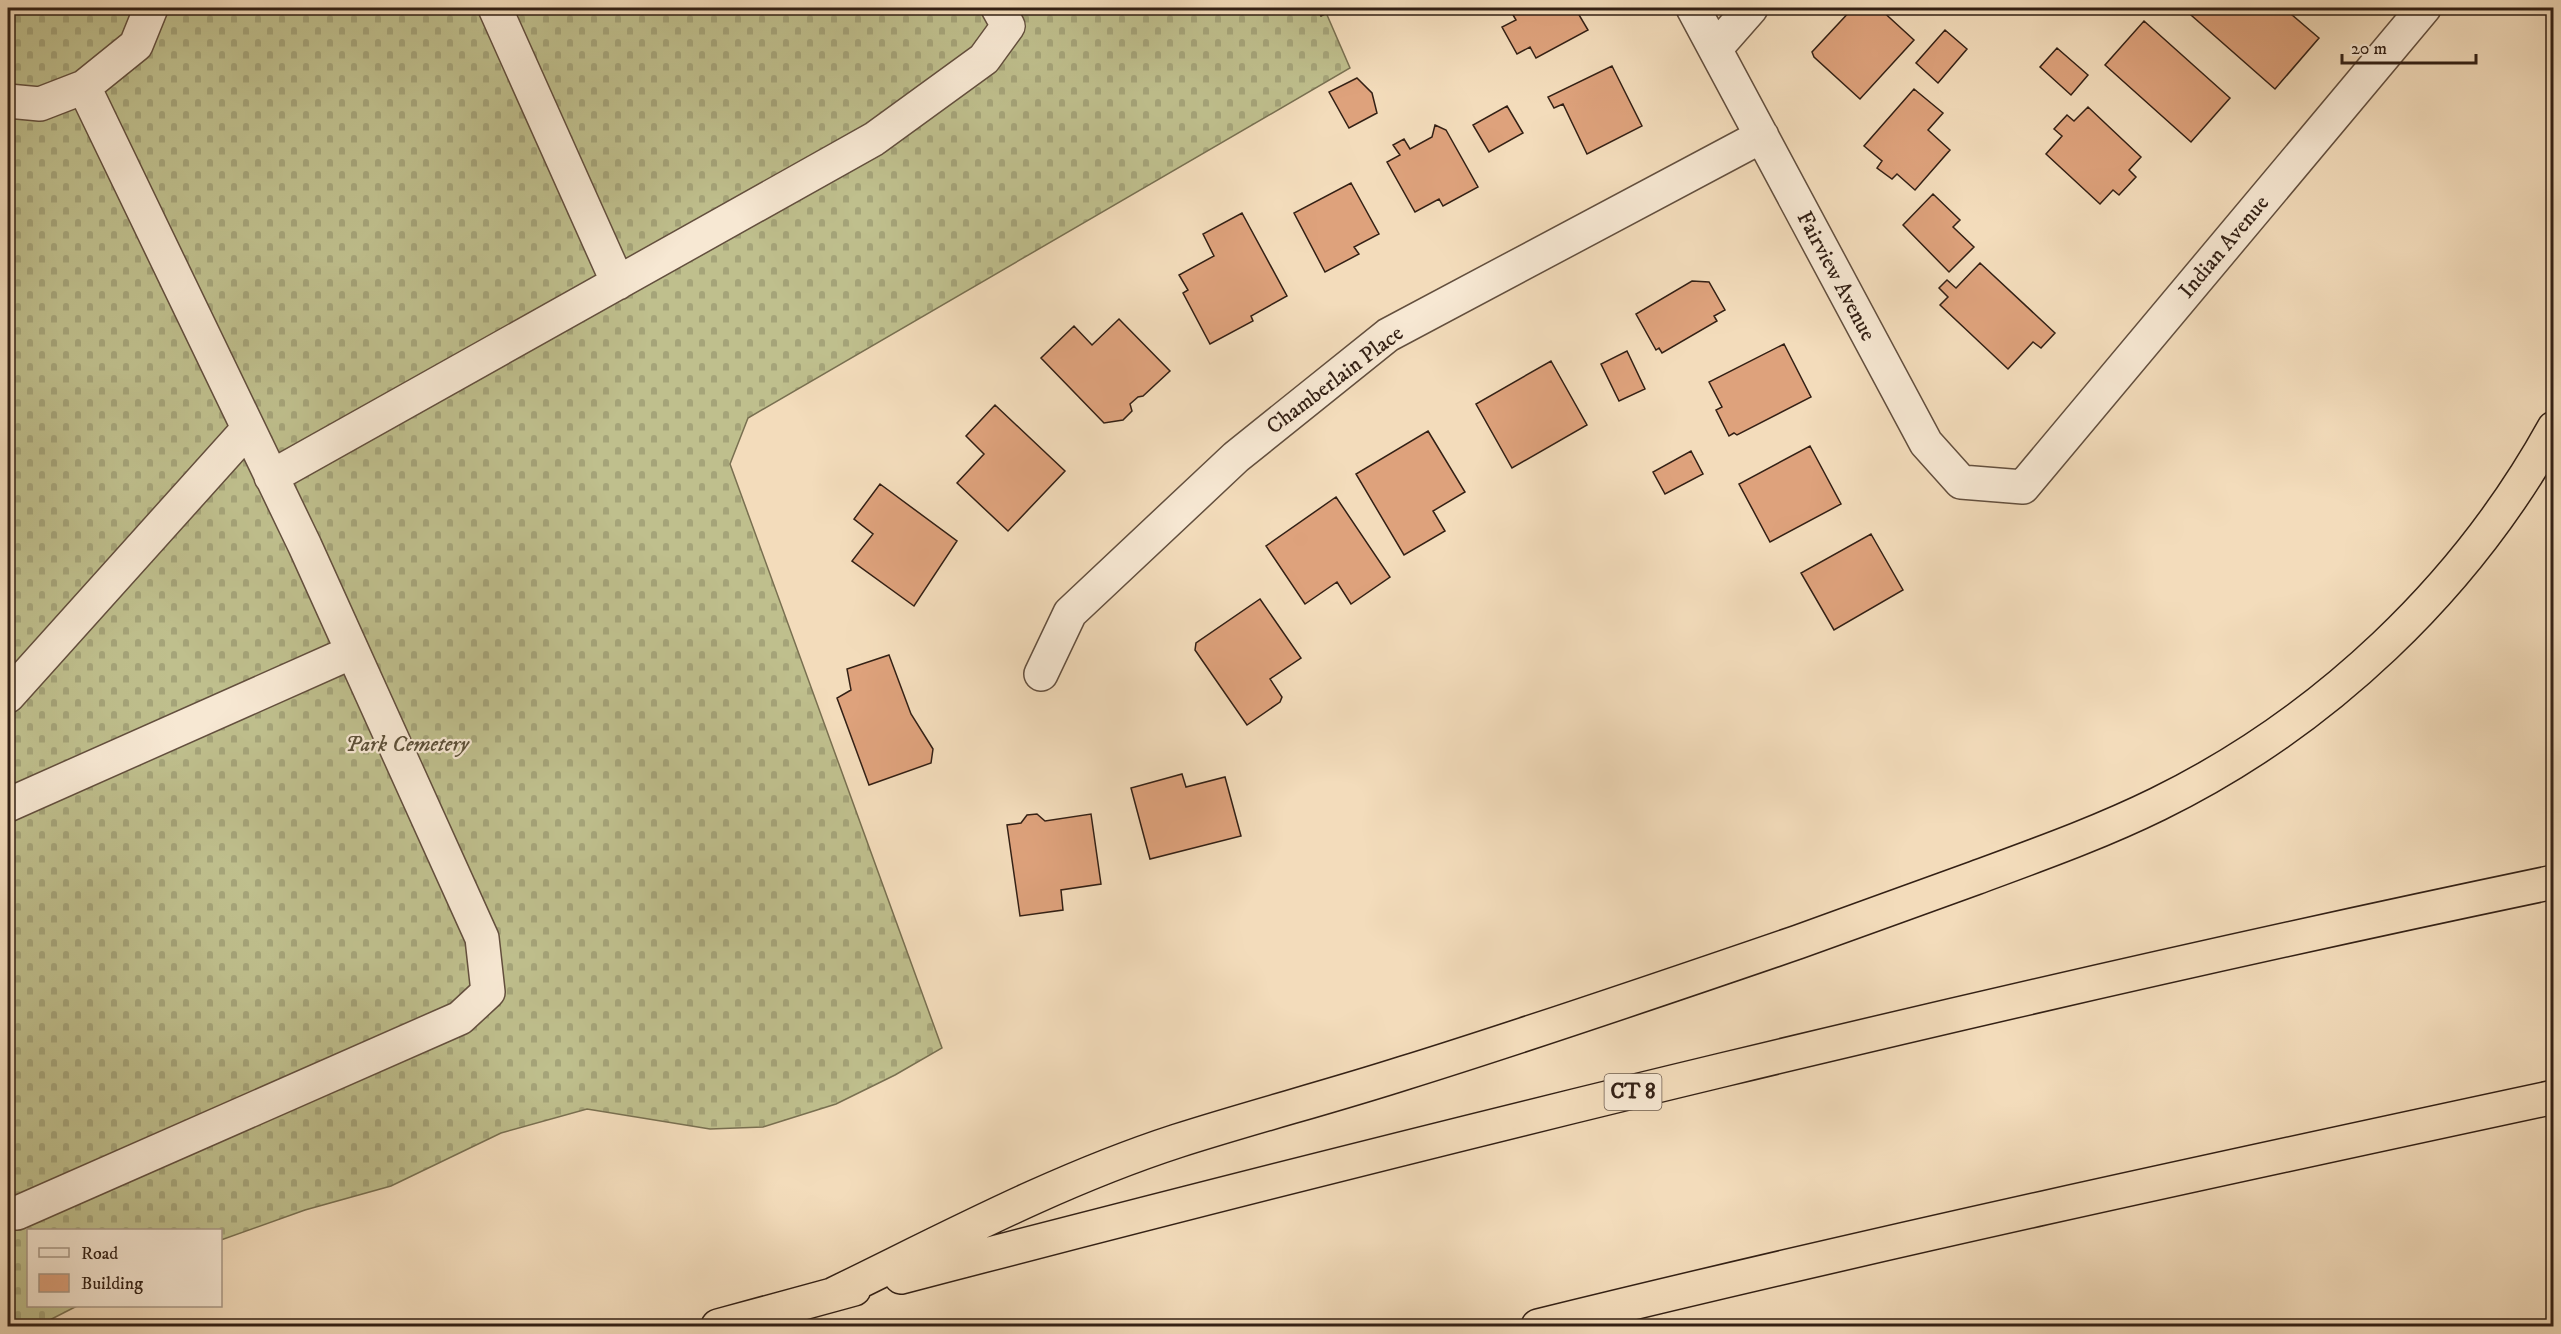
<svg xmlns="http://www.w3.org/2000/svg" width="2561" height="1334" viewBox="0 0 2561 1334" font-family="'IM FELL DW Pica',serif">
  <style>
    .cemetery { fill: url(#cemetery-stones); stroke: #797051; stroke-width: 1.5 }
    .building { fill: #dea27c; stroke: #332015; stroke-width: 1.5 }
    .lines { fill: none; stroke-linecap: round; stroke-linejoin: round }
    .minor-casing { stroke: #634f3e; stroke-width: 36 }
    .highway-casing { stroke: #332015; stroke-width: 36 }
    .minor { stroke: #f7e8d3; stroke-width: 33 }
    .highway { stroke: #f3dcbb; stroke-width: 33 }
    .labels { text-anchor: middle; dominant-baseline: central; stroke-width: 4.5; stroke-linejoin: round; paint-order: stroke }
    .shield { fill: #f7e8d3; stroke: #6e5c4e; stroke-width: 1.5 }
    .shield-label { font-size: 21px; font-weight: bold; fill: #332015 }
    .street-label { font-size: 22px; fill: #332015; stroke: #f7e8d3 }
    .park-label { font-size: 22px; font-style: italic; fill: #5d5039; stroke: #f7e8d3 }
  </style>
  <defs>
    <pattern id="cemetery-stones" width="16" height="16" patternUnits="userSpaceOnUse" patternTransform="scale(1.5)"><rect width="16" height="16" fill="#bfbf8d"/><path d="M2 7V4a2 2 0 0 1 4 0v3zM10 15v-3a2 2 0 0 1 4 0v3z" fill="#a5a479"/></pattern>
  </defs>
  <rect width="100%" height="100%" fill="#f3dcbb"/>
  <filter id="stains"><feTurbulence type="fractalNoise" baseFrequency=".00333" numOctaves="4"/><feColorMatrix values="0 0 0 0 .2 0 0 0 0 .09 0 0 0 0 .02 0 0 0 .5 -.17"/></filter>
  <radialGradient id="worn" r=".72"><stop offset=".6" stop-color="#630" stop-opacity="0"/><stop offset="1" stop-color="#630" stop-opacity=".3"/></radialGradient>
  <!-- cemetery -->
  <path class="cemetery" d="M8,8h1316l26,60 -602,350 -18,46 212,584 -47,27 -59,29 -73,23 -53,2 -123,-20 -86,24 -110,53 -86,24 -84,30 -1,-10h-192v76h49l-39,20h-30z"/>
  <!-- building -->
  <path class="building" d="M1317,8h21l-17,8z
    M1500,8h75l13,22 -52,28 -6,-11 -13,7 -15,-27 14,-7 -7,-12 -7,4z
    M1853,8h26l35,32 -54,59 -46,-42 -2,-5z
    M2183,8h101l35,30 -44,51z
    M2144,21l86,77 -39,44 -86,-77z
    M1945,30l22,19 -29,34 -22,-20z
    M2057,48l31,27 -17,20 -31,-28z
    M1612,66l30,60 -55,28 -24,-50 -9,4 -6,-11z
    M1357,78l15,15 5,20 -28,15 -20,-36z
    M1914,89l29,24 -15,17 22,20 -35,40 -18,-16 -5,5 -15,-11 5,-7 -18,-15z
    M1507,106l16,27 -34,19 -16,-27z
    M2088,107l53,50 -12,13 7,7 -17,18 -6,-5 -13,14 -54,-50 16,-18 -8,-7 13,-14 7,6z
    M1435,125l11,5 32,57 -35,19 -4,-7 -24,13 -28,-50 13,-7 -7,-10 11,-6 6,10 22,-12z
    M1351,183l28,51 -25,13 5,7 -34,18 -31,-59z
    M1933,194l27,26 -7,7 21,20 -25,25 -46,-47z
    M1242,213l45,83 -36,20 2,5 -43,23 -27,-51 5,-3 -9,-15 35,-19 -11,-22z
    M1980,263l75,70 -14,15 -8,-6 -25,27 -68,-64 8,-8 -9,-9 8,-8 9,8z
    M1692,281l17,1 16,28 -11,6 3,5 -55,32 -3,-5 -3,2 -20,-36z
    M1119,319l51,52 -27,25 -5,1 -8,7 2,7 -9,9 -19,3 -63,-65 33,-32 18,19z
    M1784,344l27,53 -74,38 -3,-2 -5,3 -13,-26 6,-3 -13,-25z
    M1627,351l18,38 -26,12 -18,-37z
    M1551,361l36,64 -75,43 -36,-64z
    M995,405l70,66 -57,60 -51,-48 27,-29 -18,-18z
    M1428,431l37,61 -32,19 12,20 -41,24 -48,-81z
    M1810,446l31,58 -71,38 -31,-58z
    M1691,451l12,23 -38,20 -12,-22z
    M880,484l77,57 -43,65 -62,-45 21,-27 -19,-15z
    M1336,497l54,80 -39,27 -14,-22 -32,22 -39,-58z
    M1871,534l32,56 -69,40 -33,-57z
    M1260,599l41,59 -31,21 12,18 -2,5 -33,23 -52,-75 1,-7z
    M889,655l22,59 22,35 -2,14 -62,22 -32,-87 14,-8 -4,-21z
    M1182,774l4,13 39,-10 16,59 -91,23 -19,-71z
    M1037,814l8,7 46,-7 10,70 -40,6 2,20 -43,6 -13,-91 14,-2 6,-8z"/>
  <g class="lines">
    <defs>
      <path id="minor" d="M495,8l123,275
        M1693,8l233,435 35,39 62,5 401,-479
        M1715,49l36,-41
        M8,101l32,3 44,-17 52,-42 15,-37
        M271,477l603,-338 110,-80 24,-33 -10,-18
        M1041,674l29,-61 166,-156 152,-122 374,-199
        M8,696l240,-267
        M8,805l344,-153
        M8,1212l9,1 443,-195 28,-26 -6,-54 -177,-392 -221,-459"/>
      <path id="highway" d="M901,1277c548,-143 1098,-279 1653,-395
        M834,1294c113,-55 223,-114 343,-153 75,-24 152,-44 227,-68 132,-41 263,-86 394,-131 59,-21 118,-43 177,-64 62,-23 124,-45 183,-74 165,-81 307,-215 396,-376
        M718,1326l136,-37
        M1538,1326c337,-83 676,-156 1016,-229"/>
    </defs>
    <!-- minor casing -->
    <use href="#minor" class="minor-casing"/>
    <!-- highway casing -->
    <use href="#highway" class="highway-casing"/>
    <!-- minor -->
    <use href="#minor" class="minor"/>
    <!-- highway -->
    <use href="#highway" class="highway"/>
  </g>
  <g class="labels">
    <!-- shield labels -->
    <rect class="shield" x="1604.5" y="1074" width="57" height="36" rx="4.5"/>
    <g class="shield-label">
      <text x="1633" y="1092">CT 8</text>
    </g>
    <!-- street labels -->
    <g class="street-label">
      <text transform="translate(2224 247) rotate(-50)">Indian Avenue</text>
      <text transform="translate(1836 276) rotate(62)">Fairview Avenue</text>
      <text transform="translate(1335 380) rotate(-37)">Chamberlain Place</text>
    </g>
    <!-- park labels -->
    <g class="park-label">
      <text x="407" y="744">Park Cemetery</text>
    </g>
  </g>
  <!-- margin -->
  <rect width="2561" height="1334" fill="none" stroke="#f3dcbb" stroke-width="30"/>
  <rect x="9" y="9" width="2543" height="1316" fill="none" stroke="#332015" stroke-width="3"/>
  <rect x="15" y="15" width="2531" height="1304" fill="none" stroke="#332015" stroke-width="1.5"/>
  <!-- legend -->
  <rect x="27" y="1229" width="195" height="78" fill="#f7e8d3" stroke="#a99887" stroke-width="1.5"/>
  <rect x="39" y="1248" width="30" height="9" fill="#f7e8d3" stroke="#a99887" stroke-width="1.5"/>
  <text x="81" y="1259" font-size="18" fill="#332015">Road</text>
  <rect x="39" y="1274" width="30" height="18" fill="#dea27c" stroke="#a99887" stroke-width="1.5"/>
  <text x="81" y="1289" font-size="18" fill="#332015">Building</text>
  <!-- scale -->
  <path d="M2342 54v9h134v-9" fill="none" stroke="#332015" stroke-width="3"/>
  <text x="2351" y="54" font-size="18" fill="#332015" stroke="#f7e8d3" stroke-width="4.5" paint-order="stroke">20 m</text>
  <rect width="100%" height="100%" filter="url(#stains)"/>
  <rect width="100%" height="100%" fill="url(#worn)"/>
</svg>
